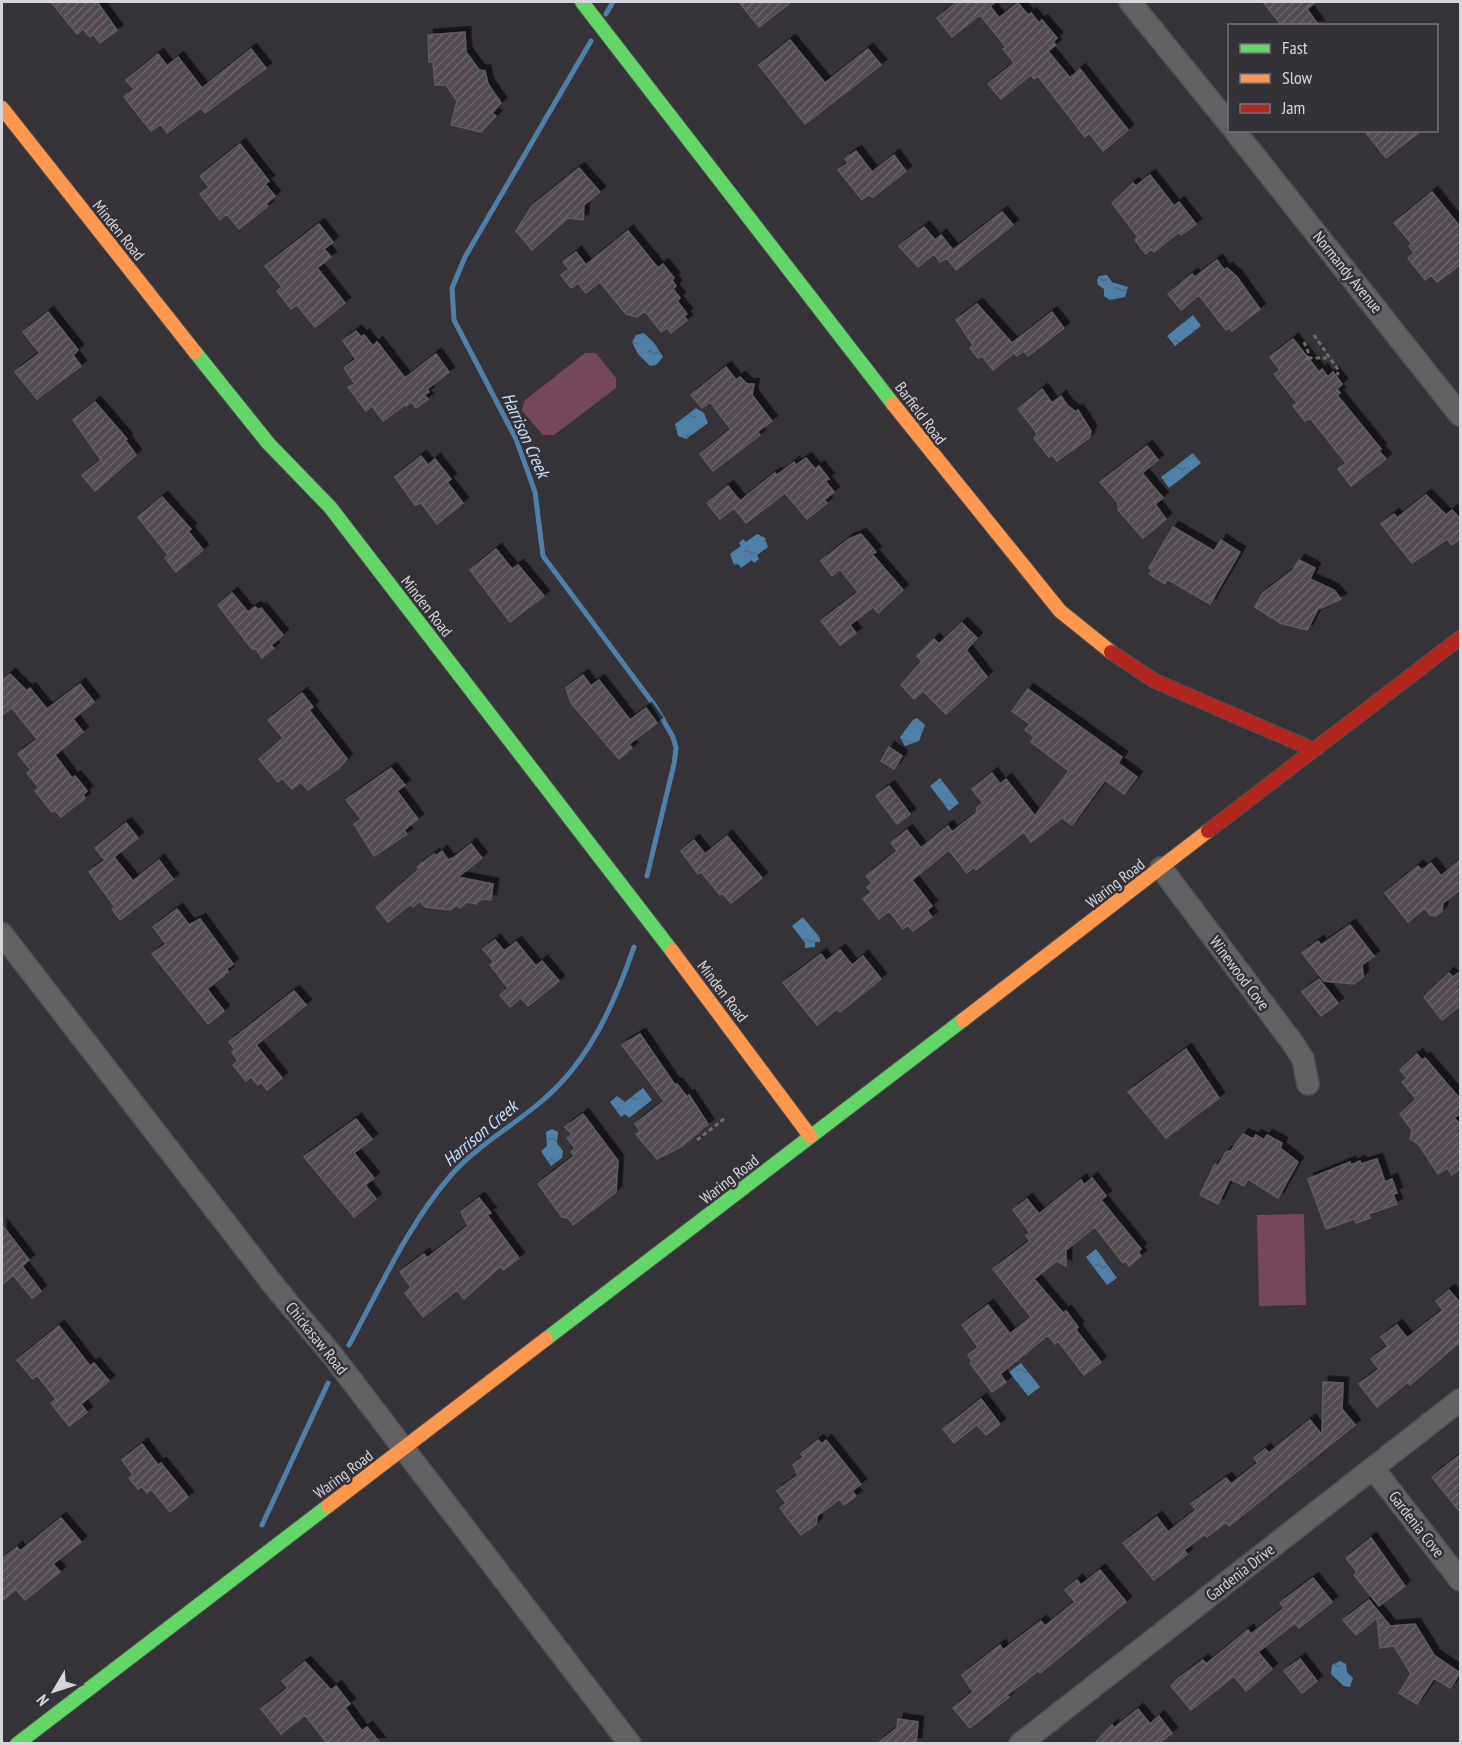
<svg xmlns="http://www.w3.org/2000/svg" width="1462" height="1745" viewBox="0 0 1462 1745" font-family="'PT Sans Narrow',sans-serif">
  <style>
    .pitch { fill: #75475b }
    .water { fill: url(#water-ripples) }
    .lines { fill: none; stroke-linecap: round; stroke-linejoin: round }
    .stream { stroke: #4f81a8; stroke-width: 5 }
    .building { fill: url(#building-hatch); stroke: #5d5c5e; stroke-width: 1.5; filter: url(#shadow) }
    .street-casing { stroke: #515053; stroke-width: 24 }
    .fast-casing { stroke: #515053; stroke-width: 16 }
    .slow-casing { stroke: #515053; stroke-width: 16 }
    .jam-casing { stroke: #515053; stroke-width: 16 }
    .path { stroke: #6d6d6e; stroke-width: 3; stroke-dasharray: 4.5 3; stroke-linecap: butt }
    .street { stroke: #626264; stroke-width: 21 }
    .fast { stroke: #63d668; stroke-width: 14 }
    .slow { stroke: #ff974d; stroke-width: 14 }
    .jam { stroke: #b3261e; stroke-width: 14 }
    .labels { text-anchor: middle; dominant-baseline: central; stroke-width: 5; stroke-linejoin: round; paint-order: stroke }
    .street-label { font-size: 16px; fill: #d6d5d9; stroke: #343238 }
    .water-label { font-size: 18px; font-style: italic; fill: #c3e1fa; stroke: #343238 }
  </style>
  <defs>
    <pattern id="water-ripples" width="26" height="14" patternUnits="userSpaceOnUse" patternTransform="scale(1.5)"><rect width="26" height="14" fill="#4f81a8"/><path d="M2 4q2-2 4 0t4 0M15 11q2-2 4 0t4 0" fill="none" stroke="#4a6a84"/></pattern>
    <pattern id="building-hatch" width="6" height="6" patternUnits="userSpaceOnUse" patternTransform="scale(1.5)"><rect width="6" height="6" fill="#524852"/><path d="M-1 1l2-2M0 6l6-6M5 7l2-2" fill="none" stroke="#6a626a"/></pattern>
    <filter id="shadow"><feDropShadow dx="5.5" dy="-5.5" stdDeviation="0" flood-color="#0009"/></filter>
  </defs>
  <rect width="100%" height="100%" fill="#353337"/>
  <!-- pitch -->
  <path class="pitch" d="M585,353h11l20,25v10l-62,47h-11l-21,-24 2,-10z
    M1304,1214l2,91 -47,1 -2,-91z"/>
  <!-- water -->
  <path class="water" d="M1107,275l5,7 16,5 -3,10 -15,3 -6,-4v-7l-6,-4 -1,-5 2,-4z
    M1193,315l8,11 -26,20 -8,-10z
    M644,333l11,11 8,13 -7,8 -6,1 -12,-12 -6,-12 4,-7z
    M696,408l8,5 4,10 -22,16 -8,-3 -3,-12z
    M1193,453l8,10 -32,25 -8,-11z
    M757,534l8,4 3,9 -11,8 2,4 -5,4 -2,-3 -11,8 -3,-4 -4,1 -4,-11 11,-8 -2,-3 4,-4 3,3z
    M917,718l8,7 -6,16 -14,5 -5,-9 13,-17z
    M940,778l19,25 -10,8 -19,-25z
    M803,917l17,21v4h-5v5l-10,1v-5l-13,-17z
    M643,1088l9,12 -23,18 -4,-4 -4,3 -11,-15 7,-6 8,6z
    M552,1129l6,3 -1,11 6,8 -1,7 -11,8 -10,-15 6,-5 -1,-14z
    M1096,1249l21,29 -10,7 -21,-28z
    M1021,1363l19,24 -12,9 -19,-24z
    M1340,1661l6,3 1,8 6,6 -3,9 -6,-1 -13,-12 1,-9z"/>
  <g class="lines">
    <!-- stream -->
    <path class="stream" d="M606,14l7,-12
      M591,41l-126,216 -13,31 2,32 62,119 19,53 8,64 112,150 18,31 3,11 -2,16 -27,112
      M349,1345c31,-57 60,-122 103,-171 27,-30 63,-49 92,-75 46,-39 71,-97 90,-152
      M262,1525l66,-142"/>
  </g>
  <!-- building -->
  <path class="building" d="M51,2h46l20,28 -17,13 -7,-9 -3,3 -7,-8 -6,5z
    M739,2h52l-32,25z
    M957,2h39l-6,4 9,12 19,-15 10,12 3,-2 8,10 3,-3 15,18 -4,4 3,3 -8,6 22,27 10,-9 48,61 -25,21 -14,-18 -4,4 -47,-61 -4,3 -3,-4 -30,24 -13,-15 25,-20v-3l-10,-12 3,-2 -26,-32 -28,22 -15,-19z
    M1263,2h53l-9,7 12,17h-37z
    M465,32l1,20 13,18 6,1 3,13 13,19 -9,10 4,3 -15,16 -30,-7 6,-24 -11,-16h-11l-2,-23h-4l-1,-27z
    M790,40l35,43 43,-34 13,16 -76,59 -46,-59z
    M251,49l15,19 -61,45 -4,-5 -34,25 -6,-9 -10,7 -27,-34 10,-8 -8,-9 32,-26 9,12 11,-9 24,31z
    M1364,130h58l-36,28z
    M240,144l29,37 -4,3 10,12 -9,8 2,2 -29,23 -12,-15 -7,6 -20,-26 9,-7 -9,-11z
    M856,151l16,21 22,-17 12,16 -33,26 -5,-2 -6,5 -24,-30 10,-7 -3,-4z
    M579,168l21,24 -16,13 -1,15 -15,-2 -36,32 -16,-19 16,-25z
    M1150,175l24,31 5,-4 17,22 -15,11 -2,-3 -25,20 -3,-3 -5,5 -11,-14 3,-3 -26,-34 21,-20 3,3z
    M1432,192l29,36v36l-24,18 -6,-7 -6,5 -17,-22 6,-5 -5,-7 3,-2 -18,-21z
    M1002,212l11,13 -57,45 -9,-12 -7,4 -6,-8 -16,13 -19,-21 25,-19 11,13 6,-5 12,15z
    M319,224l14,18 -9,7 7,8 -14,11 28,35 -30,24 -18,-22 -6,4 -14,-18 5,-4 -17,-21z
    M628,231l30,37 5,-4 11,14 -2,2 4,6 -3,3 7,9 -3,3 10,13 -3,2 3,4 -16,13 -4,-5 -6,4 -16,-21 -8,6 -11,-3 -26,-32 -14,11 -8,-10 -7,5 -10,-13 8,-6 -6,-7 13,-10 10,13z
    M1217,260l7,10 3,-2 10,9 23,32 -28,22 -3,-3 -3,2 -27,-35 -18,15 -13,-16 24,-20 3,3z
    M977,304l35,39 40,-31 12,16 -36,28 -4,-5 -7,5 -3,-3 -21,17 -11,-14 -4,2 -8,-10 3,-3 -17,-25z
    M48,312l30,38 -5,5 8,11 -44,33 -22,-27 25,-19 -17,-21z
    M356,331l5,6 3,-2 9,11 4,-4 28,36 31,-24 13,18 -22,17 2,3 -5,3 4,4 -12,9 -4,-6 -6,4 -1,-1 -22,16 -11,-15 -6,5 -18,-24 7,-3 -11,-16 12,-9 -13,-18z
    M1293,339l26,33 3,-3 6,8 5,-5 9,12 -5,5 3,4 -3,2 44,54 -2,2 7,8 -35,27 -13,-17 8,-6 -36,-45 -5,3 -12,-15 4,-3 -23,-29 6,-4 -10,-13z
    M726,367l10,13 4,-3 7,7h7l-2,11 20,26 -15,11 3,3 -47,36 -13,-17 31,-25 -21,-27 -8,6 -11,-13z
    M1042,389l10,14 9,-7 6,9 9,7 2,-2 13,21 -2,7 -32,23 -5,-6 -3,2 -15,-19 3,-3 -3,-6 -16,-20z
    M95,402l32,37 -2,1 11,15 -41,36 -13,-16 19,-15 -28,-40z
    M1147,446l11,14 -16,13 21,25 -8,6 11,15 -23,19 -25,-28v-7l-18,-21z
    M421,456l7,9 7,-6 16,20 -4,3 16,21 -26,21 -16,-21 -6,2 -20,-28z
    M806,458l9,11 4,-3 10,13 -4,2 9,11 -10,8 3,3 -20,16 -22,-26 -39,30 -12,-15 -14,11 -13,-16 21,-17 12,15 35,-28 2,2 17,-13 2,3z
    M1426,495l20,20 6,-5 9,10v18l-9,7 -5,-6 -35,24 -31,-39 13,-10 3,4z
    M162,497l29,32 -3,2 15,19 -27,22 -11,-14 3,-3 -30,-38z
    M1173,527l41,24 7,-11 19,12 -30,52 -43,-25 -2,5 -16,-10 3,-4 -3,-2z
    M861,534l15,18 -4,2 31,36 -25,23 -5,-6 -23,18 6,8 -16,12 -19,-24 37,-29 -18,-23 -8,7 -11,-15 28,-22z
    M496,549l16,20 6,-4 26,31 -34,26 -40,-52z
    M1299,560l16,8 -5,11 24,11 7,9 -23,10 -11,21 -27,-7 -25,-16 7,-13 31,-24z
    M232,593l16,19 7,-5 4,3 2,-2 22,27 -12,10 3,3 -12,10 -6,-9h-4l-34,-44z
    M962,623l15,15 -11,12 21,27 -41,37 -23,-23 -9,8 -13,-14 21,-24 -5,-5 17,-17 5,5z
    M10,674l17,17 3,-3 17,21 33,-25 14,18 -21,17 10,13 -28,23 17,23 3,-2 12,15 -4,4 2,3 -24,19 -6,-7 -3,2 -17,-21 4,-3 -12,-15 4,-3 -13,-16 19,-15 -25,-31 -10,7v-34z
    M583,675l8,11 8,-6 31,40 16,-12 11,15 -28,21 3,4 -13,11 -48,-56 -5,-15z
    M1028,689l94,68 -4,6 19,14 -13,17 -19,-14 -33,45 -10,-7 -31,24 -7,-10 -48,38 -2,-3 -7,6 -18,-23 -37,30 20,26 -5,4 5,7 -19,14 -5,-6 -5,4 -14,-18 -10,8 -16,-20 8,-7 -4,-5 5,-4 -6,-7 31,-25 -6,-8 16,-13 14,18 27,-22 4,6 24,-19 1,-5 6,-5 -11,-14 20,-16 8,11 6,-5 29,37 34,-45 -38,-29 3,-5 -9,-7 5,-6 -18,-13z
    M302,693l11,14 -4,3 38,49 -8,9 -31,22 -7,-8 -9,7 -10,-11 -4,4 -19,-23 24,-21 -15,-18z
    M889,747l13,9 -8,13 -13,-8z
    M391,768l14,17 -8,6 21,28 -14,11 3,4 -33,22 -20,-32 7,-5 -15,-19z
    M889,786l21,28 -13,10 -21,-28z
    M126,823l12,15 -24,19 19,24 26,-21 14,19 -53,41 -8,-11 3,-2 -26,-35 16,-12 -10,-12z
    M727,836l35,42 -31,25 -9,-10 -2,2 -19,-23 -3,2 -17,-23 13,-11 11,14z
    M471,844l11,14 -24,19 35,7 -2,16 -9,-1 -6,5 -9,-2 -7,6 -3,-3 -7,5 -25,-3 -5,-6 -7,6 -2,-3 -23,18 -12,-15 43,-38 -2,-2 17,-13 2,2 6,-5 6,9 5,-2z
    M1461,859v30l-18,14 -1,8 -6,5 -6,-1 -5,-7 -17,14 -23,-29 33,-27 4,4 9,-7 10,13z
    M177,909l12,16 11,-6 33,45 -6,5 1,3 -21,17 17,22 -16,13 -56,-70 14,-10 -13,-17z
    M1350,925l24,31 -12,9 1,12 -9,7 -30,-3 -22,-28 16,-12 3,4z
    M495,940l9,11 12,-9 20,24 6,-5 17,20 -31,25 -7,-8 -11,9 -10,-12 8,-7 -18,-23 4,-3 -11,-13z
    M840,950l12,15 11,-9 18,23 -41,33 -3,-3 -20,16 -34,-42 38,-29 5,7z
    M1461,971v34l-19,15 -18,-23 25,-24 4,4z
    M1319,979l19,24 -17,13 -19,-24z
    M294,991l12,14 -50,40 26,33 -15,12 -6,-8 -3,3 -7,-8 -5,4 -13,-16 5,-4 -6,-9 3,-2 -6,-8z
    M640,1034l35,51 2,-1 10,13 2,-2 19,29 -26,22 -25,13 -21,-25 4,-3 -5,-7 29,-23 -42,-56z
    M1186,1049l33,49 -53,40 -38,-46z
    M1417,1054l5,6 3,-2 36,42v13l-7,5 7,7v43l-9,7 -5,-7 -9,6 -19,-29 -9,-6 2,-9 -12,-16 16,-15 -14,-17 5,-4 -7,-8z
    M583,1114l35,47 -2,31 -43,33 -5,-7 -6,-1 -24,-33 36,-28 -3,-4 4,-4 -8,-10 5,-4 -7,-7z
    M356,1119l16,20 -18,14 20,25 -9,7 11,14 -22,18 -50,-60z
    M1243,1134l10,5 3,-4 8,5 3,-5 15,8 -2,5 18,14 -20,36 -30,-19 -4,7 -14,-7 -12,25 -18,-9 15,-31 3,2 8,-14 5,-1z
    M1377,1159l8,23 7,-3 5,14 -4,1 4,10 -28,10 1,4 -14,5 -2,-4 -28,10 -18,-50 42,-17 1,3 9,-4 1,3z
    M1092,1178l14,18 -5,4 40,49 -3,3 3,4 -12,10 -3,-5 -3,2 -28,-36 -29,23v16l-9,-5 -23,18 29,34 3,-2 12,16 -2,3 25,32 -17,13 -26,-34 -3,3 -7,-9 -48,39 6,8 -14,10 -22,-29 2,-2 -4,-6 10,-8 -16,-22 26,-20 22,29 21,-17 -38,-48 37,-28 -4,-5 4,-3 -17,-23 14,-11 12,15 42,-34 3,5z
    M479,1198l12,15 -4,2 32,43 -16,12 -2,-4 -37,33 -7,-9 -34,27 -18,-24 6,-6 -11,-15 24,-18 3,4 41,-32 -7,-14z
    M2,1225l27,35 -7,6 19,25 -9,7 -19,-23 -11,10z
    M1449,1290l12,14v37l-51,44 -2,-3 -31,25 -18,-23 20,-15 -8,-10 17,-13 -7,-9 16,-12 10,13 36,-28 -7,-9z
    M59,1326l31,40 4,-3 15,18 -28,23 6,8 -18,14 -18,-23 5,-4 -19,-24 -4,4 -16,-19z
    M1323,1382l20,1 -1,26 13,16 -126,101 -3,-4 -19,15 -2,-3 -21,16 3,4 -33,26 -31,-37 34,-26 11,15 28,-22 -5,-6 35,-26 5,6 27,-21 -4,-5 11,-9 4,4 41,-33 12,15z
    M981,1399l19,25 -14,11 -9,-10 -23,18 -11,-14z
    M818,1440l4,4 4,-4 35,44 -9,7 4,5 -12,9 -4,-6 -23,17 -1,8 -15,11 -21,-27 6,-5 -9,-12 21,-16 -5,-10 10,-8 -2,-3z
    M142,1444l16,21 3,-2 27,34 -18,15 -19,-23 -4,4 -5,-7 -4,3 -9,-11 4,-3 -11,-15z
    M1461,1454v59l-29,-36z
    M61,1518l20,24 -28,22 7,8 -35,28 -9,-11 -14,12v-42l15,-12 3,4z
    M1371,1538l34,48 -26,20 -25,-31 3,-3 -11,-14z
    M1100,1570l26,32 -86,71 -2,-2 -31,24 2,2 -39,31 -17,-20 20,-16 -11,-17 38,-30 3,5 38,-29 4,5 30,-24 -10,-12 12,-10 4,5z
    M1313,1578l19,24 -33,26 -4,-5 -37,29 14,17 -26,22 -12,-15 -43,34 -20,-24 8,-8 24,-18 3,4 42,-34 3,4 33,-26 -4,-5z
    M1369,1600l21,26 25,-2 19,31 26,18 -10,15 -16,-10 -17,26 -18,-11 12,-19 -17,-28 -14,2 -3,-30 -21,17 -13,-15z
    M1300,1659l17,22 -15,12 -18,-22z
    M305,1662l26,28 5,-4 14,18 -5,4 17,23 5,-4 13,16h-53l-22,-28 -24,19 -20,-25 27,-21 -6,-7z
    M1138,1709l12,15 9,-8 13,17 -13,10h-64l17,-18 2,3z
    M898,1719l20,3 -2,21h-38l19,-15z"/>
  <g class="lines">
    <defs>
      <path id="street" d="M1130,2l100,123
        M1234,130l226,285
        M1161,868l131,174 11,17 5,25
        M2,934l277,358 53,63 298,389
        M1373,1468l87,112
        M1020,1744l440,-344"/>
      <path id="fast" d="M582,2l311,402
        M195,352l73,91 62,64 342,444
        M546,1339l417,-319
        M17,1744l311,-238"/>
      <path id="slow" d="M2,108l193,244
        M893,404l167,207 51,41
        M672,951l138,185
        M963,1020l245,-189
        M328,1506l218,-167"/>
      <path id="jam" d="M1111,652l44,29 157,68
        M1208,831l252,-193"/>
    </defs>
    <!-- street casing -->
    <use href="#street" class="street-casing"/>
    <!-- fast casing -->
    <use href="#fast" class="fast-casing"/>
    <!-- slow casing -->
    <use href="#slow" class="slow-casing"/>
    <!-- jam casing -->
    <use href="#jam" class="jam-casing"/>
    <!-- path -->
    <path class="path" d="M1314,335l25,36 -2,4
      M1304,342l5,12 -4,9
      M1308,358h19
      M697,1140l27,-21"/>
    <!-- street -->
    <use href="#street" class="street"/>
    <!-- fast -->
    <use href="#fast" class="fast"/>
    <!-- slow -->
    <use href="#slow" class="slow"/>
    <!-- jam -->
    <use href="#jam" class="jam"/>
  </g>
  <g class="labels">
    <!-- street labels -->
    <g class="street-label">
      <text transform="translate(119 230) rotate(51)">Minden Road</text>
      <text transform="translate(1348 272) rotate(51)">Normandy Avenue</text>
      <text transform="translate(921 413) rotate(53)">Barfield Road</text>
      <text transform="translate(427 606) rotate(52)">Minden Road</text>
      <text transform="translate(1115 883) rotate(-38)">Waring Road</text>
      <text transform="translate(1240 973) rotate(53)">Winewood Cove</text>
      <text transform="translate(723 991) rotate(53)">Minden Road</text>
      <text transform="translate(729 1179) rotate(-38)">Waring Road</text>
      <text transform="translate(317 1338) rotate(51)">Chickasaw Road</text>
      <text transform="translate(343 1474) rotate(-37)">Waring Road</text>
      <text transform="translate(1417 1524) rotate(52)">Gardenia Cove</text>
      <text transform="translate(1240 1572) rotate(-38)">Gardenia Drive</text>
    </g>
    <!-- water labels -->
    <g class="water-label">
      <text transform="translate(526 435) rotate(66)">Harrison Creek</text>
      <text transform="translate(480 1133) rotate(-40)">Harrison Creek</text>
    </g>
  </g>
  <!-- border -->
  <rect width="1462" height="1745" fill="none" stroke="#d6d5d9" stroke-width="6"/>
  <!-- legend -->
  <rect x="1228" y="24" width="210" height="108" fill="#343238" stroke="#757378" stroke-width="1.5"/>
  <rect x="1240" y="44" width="30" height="9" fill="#63d668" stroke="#757378" stroke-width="1.5"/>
  <text x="1282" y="54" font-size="18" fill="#d6d5d9">Fast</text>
  <rect x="1240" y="74" width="30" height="9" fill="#ff974d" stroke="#757378" stroke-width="1.5"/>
  <text x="1282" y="84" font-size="18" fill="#d6d5d9">Slow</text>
  <rect x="1240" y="104" width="30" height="9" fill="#b3261e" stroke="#757378" stroke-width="1.5"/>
  <text x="1282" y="114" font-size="18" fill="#d6d5d9">Jam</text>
  <!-- north arrow -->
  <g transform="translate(54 1691) rotate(231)" stroke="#343238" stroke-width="4.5" paint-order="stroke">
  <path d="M0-4.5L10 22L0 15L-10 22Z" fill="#d6d5d9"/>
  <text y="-9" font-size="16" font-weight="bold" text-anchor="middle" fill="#d6d5d9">N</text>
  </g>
</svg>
